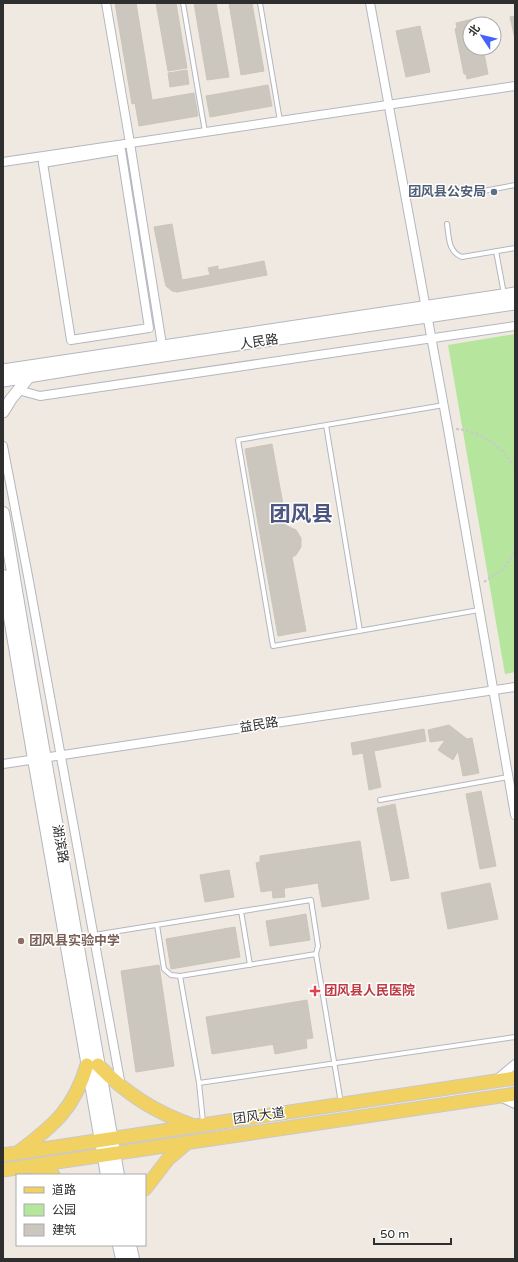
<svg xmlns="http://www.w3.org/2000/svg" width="518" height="1262" viewBox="0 0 518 1262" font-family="'Varela Round','Noto Sans SC',sans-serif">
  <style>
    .green { fill: #b6e59e }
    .building { fill: #cbc7bf; stroke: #cbc5ba }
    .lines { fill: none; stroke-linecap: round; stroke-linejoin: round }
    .service-casing { stroke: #b4b7c1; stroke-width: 6 }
    .minor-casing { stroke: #b4b7c1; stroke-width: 10 }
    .tertiary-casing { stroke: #b4b7c1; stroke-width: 13 }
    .secondary-casing { stroke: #b4b7c1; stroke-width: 14 }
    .primary-casing { stroke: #c9c9c9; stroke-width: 15 }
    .path { stroke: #c9c9c9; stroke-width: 2; stroke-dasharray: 3 2; stroke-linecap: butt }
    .service { stroke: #fff; stroke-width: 4 }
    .minor { stroke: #fff; stroke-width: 8 }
    .tertiary { stroke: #fff; stroke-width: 11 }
    .secondary { stroke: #fff; stroke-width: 12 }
    .primary { stroke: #f2d163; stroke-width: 13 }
    .service-dot { fill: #5c6f8a; stroke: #fff; stroke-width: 1.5 }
    .education-dot { fill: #8d6e63; stroke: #fff; stroke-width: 1.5 }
    .health-dot { fill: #e0444e; stroke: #fff; stroke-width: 1.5 }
    .labels { text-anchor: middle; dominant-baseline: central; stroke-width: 3; stroke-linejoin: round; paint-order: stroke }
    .service-label { font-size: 13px; font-weight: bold; fill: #4e5e75; stroke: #fff; text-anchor: end }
    .street-label { font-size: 13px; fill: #2e2e2e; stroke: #fff }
    .education-label { font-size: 13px; font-weight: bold; fill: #785e54; stroke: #fff; text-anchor: start }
    .health-label { font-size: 13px; font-weight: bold; fill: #be3a42; stroke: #fff; text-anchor: start }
    .town-label { font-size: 21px; font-weight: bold; fill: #4d5680; stroke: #fff }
  </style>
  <rect width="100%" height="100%" fill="#efe9e1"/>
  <!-- green -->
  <path class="green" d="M515,334v338l-10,2 -57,-329z"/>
  <!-- building -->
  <path class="building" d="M115,3h21l16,97 -20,4z
    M156,3h20l11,65 -19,3z
    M194,3h22l13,74 -22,3z
    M229,3h23l12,68 -23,4z
    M515,16v23l-5,-22z
    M477,18l1,6h-8v24h13l5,26 -21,5 -1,-5h-2l-9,-45 2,-1 -1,-5z
    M420,26l10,46 -24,5 -10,-46z
    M187,70l2,14 -19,3 -2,-14z
    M268,85l4,21 -62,11 -4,-21z
    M194,93l4,23 -59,10 -4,-23z
    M172,224l10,56 28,-5 -2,-7 10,-2v4l46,-9 3,14 -90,17 -5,-1 -6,-5 -1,-4 -11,-55z
    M272,444l15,82 9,4 5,8v9l-5,8 -4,2 14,74 -28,5 -33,-187z
    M449,725l18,14 5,-1 7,35 -16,3 -5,-25 -5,9 -15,-10 7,-10 -15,2 -2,-12z
    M424,729l2,12 -73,14 -2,-12z
    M374,751l7,36 -12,3 -6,-37z
    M481,791l15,75 -16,3 -14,-75z
    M395,804l14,74 -18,3 -14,-73z
    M360,841l9,58 -47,8 -4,-24 -57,9 -5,-29 4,-1v-6z
    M229,870l5,27 -29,5 -5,-27z
    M490,883l8,36 -50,10 -7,-36z
    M284,888l1,9 -12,1 -1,-8z
    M306,914l4,26 -40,6 -4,-25z
    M235,927l5,30 -69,12 -5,-30z
    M159,965l15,101 -38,6 -15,-101z
    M307,1000l6,38 -101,16 -6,-37z
    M306,1039l1,9 -32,6 -2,-10z"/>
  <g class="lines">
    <defs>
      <path id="service" d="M183,3l22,129
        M260,3l20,118
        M473,193l42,-8
        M447,224c2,13 1,28 15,33l53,-9
        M496,251l8,43
        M444,405l-206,35 35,206 206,-36
        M326,425l34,206
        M380,800l128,-23
        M241,911l9,54
        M157,925l7,44 7,6 9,1
        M94,935l217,-35 7,46 -2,8 25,149
        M199,1083l-19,-107 136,-22
        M203,1122l-4,-39 316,-46"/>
      <path id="minor" d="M106,3l24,140 32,202
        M370,3l78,426 67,386
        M121,150l28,178 -78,12 -28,-177z
        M3,162l512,-76
        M18,390l22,6 475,-70
        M3,446l25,130 93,510
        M3,764l512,-77
        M497,1079l18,-15
        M500,1097l15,7"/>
      <path id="tertiary" d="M3,370l512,-77
        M3,381l86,-14 426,-63
        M3,412l8,-13 18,-22"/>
      <path id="secondary" d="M3,513l27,161 88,501
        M3,576l31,183 73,416
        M119,1245l3,14
        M130,1245l3,14"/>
      <path id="primary" d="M98,1065c27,28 58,48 94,60
        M20,1151c34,-26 54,-42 67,-86
        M3,1155l512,-77
        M31,1166l22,9
        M3,1170l512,-76
        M145,1189l23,-30 20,-17"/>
    </defs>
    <!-- service casing -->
    <use href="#service" class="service-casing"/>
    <!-- minor casing -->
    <use href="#minor" class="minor-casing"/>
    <!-- tertiary casing -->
    <use href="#tertiary" class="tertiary-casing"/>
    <!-- secondary casing -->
    <use href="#secondary" class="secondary-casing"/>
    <!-- primary casing -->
    <use href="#primary" class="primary-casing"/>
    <!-- path -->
    <path class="path" d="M456,429c25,2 46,18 59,38
      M484,582l19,-13 12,-17"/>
    <!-- service -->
    <use href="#service" class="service"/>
    <!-- minor -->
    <use href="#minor" class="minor"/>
    <!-- tertiary -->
    <use href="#tertiary" class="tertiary"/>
    <!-- secondary -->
    <use href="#secondary" class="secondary"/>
    <!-- primary -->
    <use href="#primary" class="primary"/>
  </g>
  <!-- markers -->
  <circle class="service-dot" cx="494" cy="192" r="4"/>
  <circle class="education-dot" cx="21" cy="941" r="4"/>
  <path class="health-dot" d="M313 985h4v4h4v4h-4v4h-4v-4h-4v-4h4z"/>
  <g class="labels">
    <!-- service labels -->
    <g class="service-label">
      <text x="486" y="192">团风县公安局</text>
    </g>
    <!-- street labels -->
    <g class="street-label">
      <text transform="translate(259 342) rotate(-8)">人民路</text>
      <text transform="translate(259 725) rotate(-9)">益民路</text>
      <text transform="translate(60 844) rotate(80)">湖滨路</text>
      <text transform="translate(259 1116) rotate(-8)">团风大道</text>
    </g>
    <!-- education labels -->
    <g class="education-label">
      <text x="29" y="941">团风县实验中学</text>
    </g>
    <!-- health labels -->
    <g class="health-label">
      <text x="324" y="991">团风县人民医院</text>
    </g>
    <!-- town labels -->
    <g class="town-label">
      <text x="301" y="514">团风县</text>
    </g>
  </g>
  <!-- border -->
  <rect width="518" height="1262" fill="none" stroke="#2e2e2e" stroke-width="8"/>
  <!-- legend -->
  <rect x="16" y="1174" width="130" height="72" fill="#ffffff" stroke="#ababab"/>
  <rect x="24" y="1187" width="20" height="6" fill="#f2d163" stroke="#ababab"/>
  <text x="52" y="1194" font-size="12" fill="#2e2e2e">道路</text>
  <rect x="24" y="1204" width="20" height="12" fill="#b6e59e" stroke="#ababab"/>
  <text x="52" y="1214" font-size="12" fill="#2e2e2e">公园</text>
  <rect x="24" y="1224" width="20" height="12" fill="#cbc7bf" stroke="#ababab"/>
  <text x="52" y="1234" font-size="12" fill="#2e2e2e">建筑</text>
  <!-- north arrow -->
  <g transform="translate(482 36) rotate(305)"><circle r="19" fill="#ffffff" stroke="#ababab"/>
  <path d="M0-3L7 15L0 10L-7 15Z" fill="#4264fb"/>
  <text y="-6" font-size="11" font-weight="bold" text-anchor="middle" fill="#2e2e2e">北</text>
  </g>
  <!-- scale -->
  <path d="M374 1238v6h77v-6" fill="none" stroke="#2e2e2e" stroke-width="2"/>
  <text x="380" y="1238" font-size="12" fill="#2e2e2e" stroke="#ffffff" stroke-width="3" paint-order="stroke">50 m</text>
</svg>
